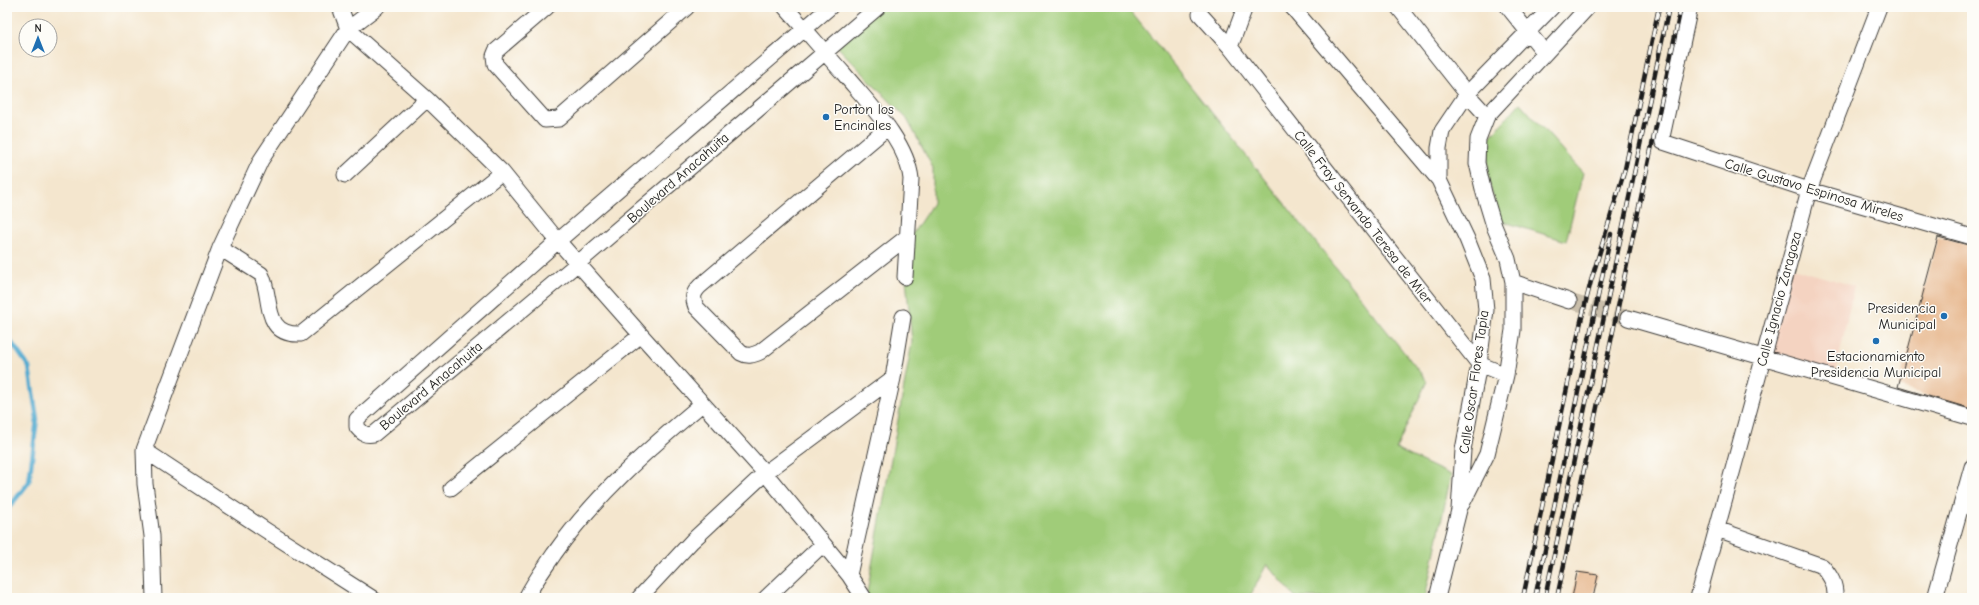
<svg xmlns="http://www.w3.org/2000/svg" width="1979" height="605" viewBox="0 0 1979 605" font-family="'Comic Neue',sans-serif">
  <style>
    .built { fill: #f4d3c1 }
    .green { fill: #a0cc79; stroke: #5e744a }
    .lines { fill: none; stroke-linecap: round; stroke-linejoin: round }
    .stream { stroke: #53abd0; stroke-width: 4.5 }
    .building { fill: #e7b88f }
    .minor-tunnel { stroke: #c9beaa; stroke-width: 15; stroke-dasharray: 15 8; stroke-linecap: butt }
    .minor-casing { stroke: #3c3a37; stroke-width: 17 }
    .minor { stroke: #fff; stroke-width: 15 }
    .rail-casing { stroke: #1c1c1c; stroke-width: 4.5 }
    .rail { stroke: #fdfcf7; stroke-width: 3; stroke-dasharray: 9; stroke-linecap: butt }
    .poi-dot { fill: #1f6fb2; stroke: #fdfcf7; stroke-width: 1.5 }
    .labels { text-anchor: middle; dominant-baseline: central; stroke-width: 3; stroke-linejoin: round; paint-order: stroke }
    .poi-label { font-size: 14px; fill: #1c1c1c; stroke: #fdfcf7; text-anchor: start }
    .street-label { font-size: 14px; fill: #1c1c1c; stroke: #fdfcf7 }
  </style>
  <rect width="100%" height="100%" fill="#fdfcf7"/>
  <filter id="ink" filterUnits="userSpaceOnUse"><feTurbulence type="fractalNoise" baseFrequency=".025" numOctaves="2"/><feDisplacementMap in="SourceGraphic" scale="8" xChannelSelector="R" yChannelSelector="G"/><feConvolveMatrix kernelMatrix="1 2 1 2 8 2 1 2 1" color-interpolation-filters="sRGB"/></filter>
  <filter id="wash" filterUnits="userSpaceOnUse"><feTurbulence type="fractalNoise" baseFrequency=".012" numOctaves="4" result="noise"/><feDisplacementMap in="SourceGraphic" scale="16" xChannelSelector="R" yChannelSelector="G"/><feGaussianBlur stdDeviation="0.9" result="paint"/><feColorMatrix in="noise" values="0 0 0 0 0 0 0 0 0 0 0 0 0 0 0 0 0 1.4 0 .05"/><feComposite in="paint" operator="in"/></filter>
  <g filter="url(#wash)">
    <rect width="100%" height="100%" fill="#f4e6ce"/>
    <!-- built -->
    <path class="built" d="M1789,267l65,19 -19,91 -71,-21z"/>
    <!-- green -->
    <path class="green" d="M870,7h257l300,374 -31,68 55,26 -26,123h-129l-29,-34 -18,34h-383l46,-256 -9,-94 30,-45v-35l-26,-49 -77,-80z
      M1520,103l63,70 -17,68 -65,-20 -13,-41v-41z"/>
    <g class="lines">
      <!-- stream -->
      <path class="stream" d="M7,336l22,31 8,52 -8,63 -22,28"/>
    </g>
    <g id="blocks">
      <!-- building -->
      <path class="building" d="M1938,237l34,9v163l-74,-22z
        M1577,572l21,3 -5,23h-21z"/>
    </g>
  </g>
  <g filter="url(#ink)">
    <use href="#blocks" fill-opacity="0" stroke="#3c3a37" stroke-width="1"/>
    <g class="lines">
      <!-- minor-tunnel -->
      <path class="minor-tunnel" d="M1569,301l59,17"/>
      <defs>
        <path id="minor" d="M340,7l8,22 79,70 75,73 56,69 83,94 124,138 84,102 15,23
          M547,7l-51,44 -2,5 1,8 50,56 14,-1 128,-112
          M785,7c20,22 39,45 59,67 24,29 63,67 67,105l-6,98
          M830,7l-272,234 -201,178v8c5,6 8,9 17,7l204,-171 300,-256
          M1292,7l147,173
          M1398,7l69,87 20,22
          M1508,7l37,46
          M1690,7l-28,130 1,5 146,48 163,47
          M1200,14l30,33 249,317 27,11
          M1230,47l15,-40
          M888,127l-188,159c-7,7 -8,11 -4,21l45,46c7,4 12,2 19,-1l147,-115
          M345,175l82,-76
          M220,248l41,26c12,22 0,62 40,60l201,-162
          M1513,282l56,19
          M1628,318l344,100
          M144,450l123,81 105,67
          M451,488l190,-153
          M1462,504l25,-50 19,-79 7,-45v-48l-5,-23 -14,-33 -10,-33 -7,-30 1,-24 9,-23 101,-109
          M1717,529l105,37c9,10 14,19 13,32
          M849,575l44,-197 10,-61
          M154,598l-2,-62 -7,-52 -1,-34 76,-202 41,-88 87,-131 29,-22
          M526,598c8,-16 18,-29 28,-44 41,-58 94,-105 148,-150
          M639,598l53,-57 73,-68 128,-95
          M766,598l57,-54
          M1437,598l22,-88 4,-60 16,-86 7,-54 -3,-31 -16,-40 -28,-59v-32l3,-17 25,-37 85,-87
          M1698,598l111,-408 70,-183
          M1935,598l37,-131"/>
      </defs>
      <!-- minor casing -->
      <use href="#minor" class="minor-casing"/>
      <!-- minor -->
      <use href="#minor" class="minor"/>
      <defs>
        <path id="rail" d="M1523,598l58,-277 10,-40 34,-112 34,-162
          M1535,598l76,-364
          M1545,598l124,-591
          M1557,598l124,-591"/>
      </defs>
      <!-- rail casing -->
      <use href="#rail" class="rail-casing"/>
      <!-- rail -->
      <use href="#rail" class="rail"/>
    </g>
  </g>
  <!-- markers -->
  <g class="poi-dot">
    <circle cx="826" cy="117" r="4"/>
    <circle cx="1944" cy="316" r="4"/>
    <circle cx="1876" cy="341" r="4"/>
  </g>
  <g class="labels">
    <!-- poi labels -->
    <g class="poi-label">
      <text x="834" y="109">Porton los<tspan x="834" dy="16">Encinales</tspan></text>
      <text x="1936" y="308" text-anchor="end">Presidencia<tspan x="1936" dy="16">Municipal</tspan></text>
      <text x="1876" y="356" text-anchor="middle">Estacionamiento<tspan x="1876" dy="16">Presidencia Municipal</tspan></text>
    </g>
    <!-- street labels -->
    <g class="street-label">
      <text transform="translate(678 178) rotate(-41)">Boulevard Anacahuita</text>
      <text transform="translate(1814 190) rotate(17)">Calle Gustavo Espinosa Mireles</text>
      <text transform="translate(1363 217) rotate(52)">Calle Fray Servando Teresa de Mier</text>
      <text transform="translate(1779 299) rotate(-75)">Calle Ignacio Zaragoza</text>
      <text transform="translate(1474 382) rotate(-82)">Calle Oscar Flores Tapia</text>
      <text transform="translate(431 386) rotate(-40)">Boulevard Anacahuita</text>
    </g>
  </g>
  <!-- margin -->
  <rect width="1979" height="605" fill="none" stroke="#fdfcf7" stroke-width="24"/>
  <!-- north arrow -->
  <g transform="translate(38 38)"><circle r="19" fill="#fdfcf7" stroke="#a3a29f"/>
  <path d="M0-3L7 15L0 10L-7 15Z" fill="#1f6fb2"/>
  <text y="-6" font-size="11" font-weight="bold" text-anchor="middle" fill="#1c1c1c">N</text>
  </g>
</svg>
